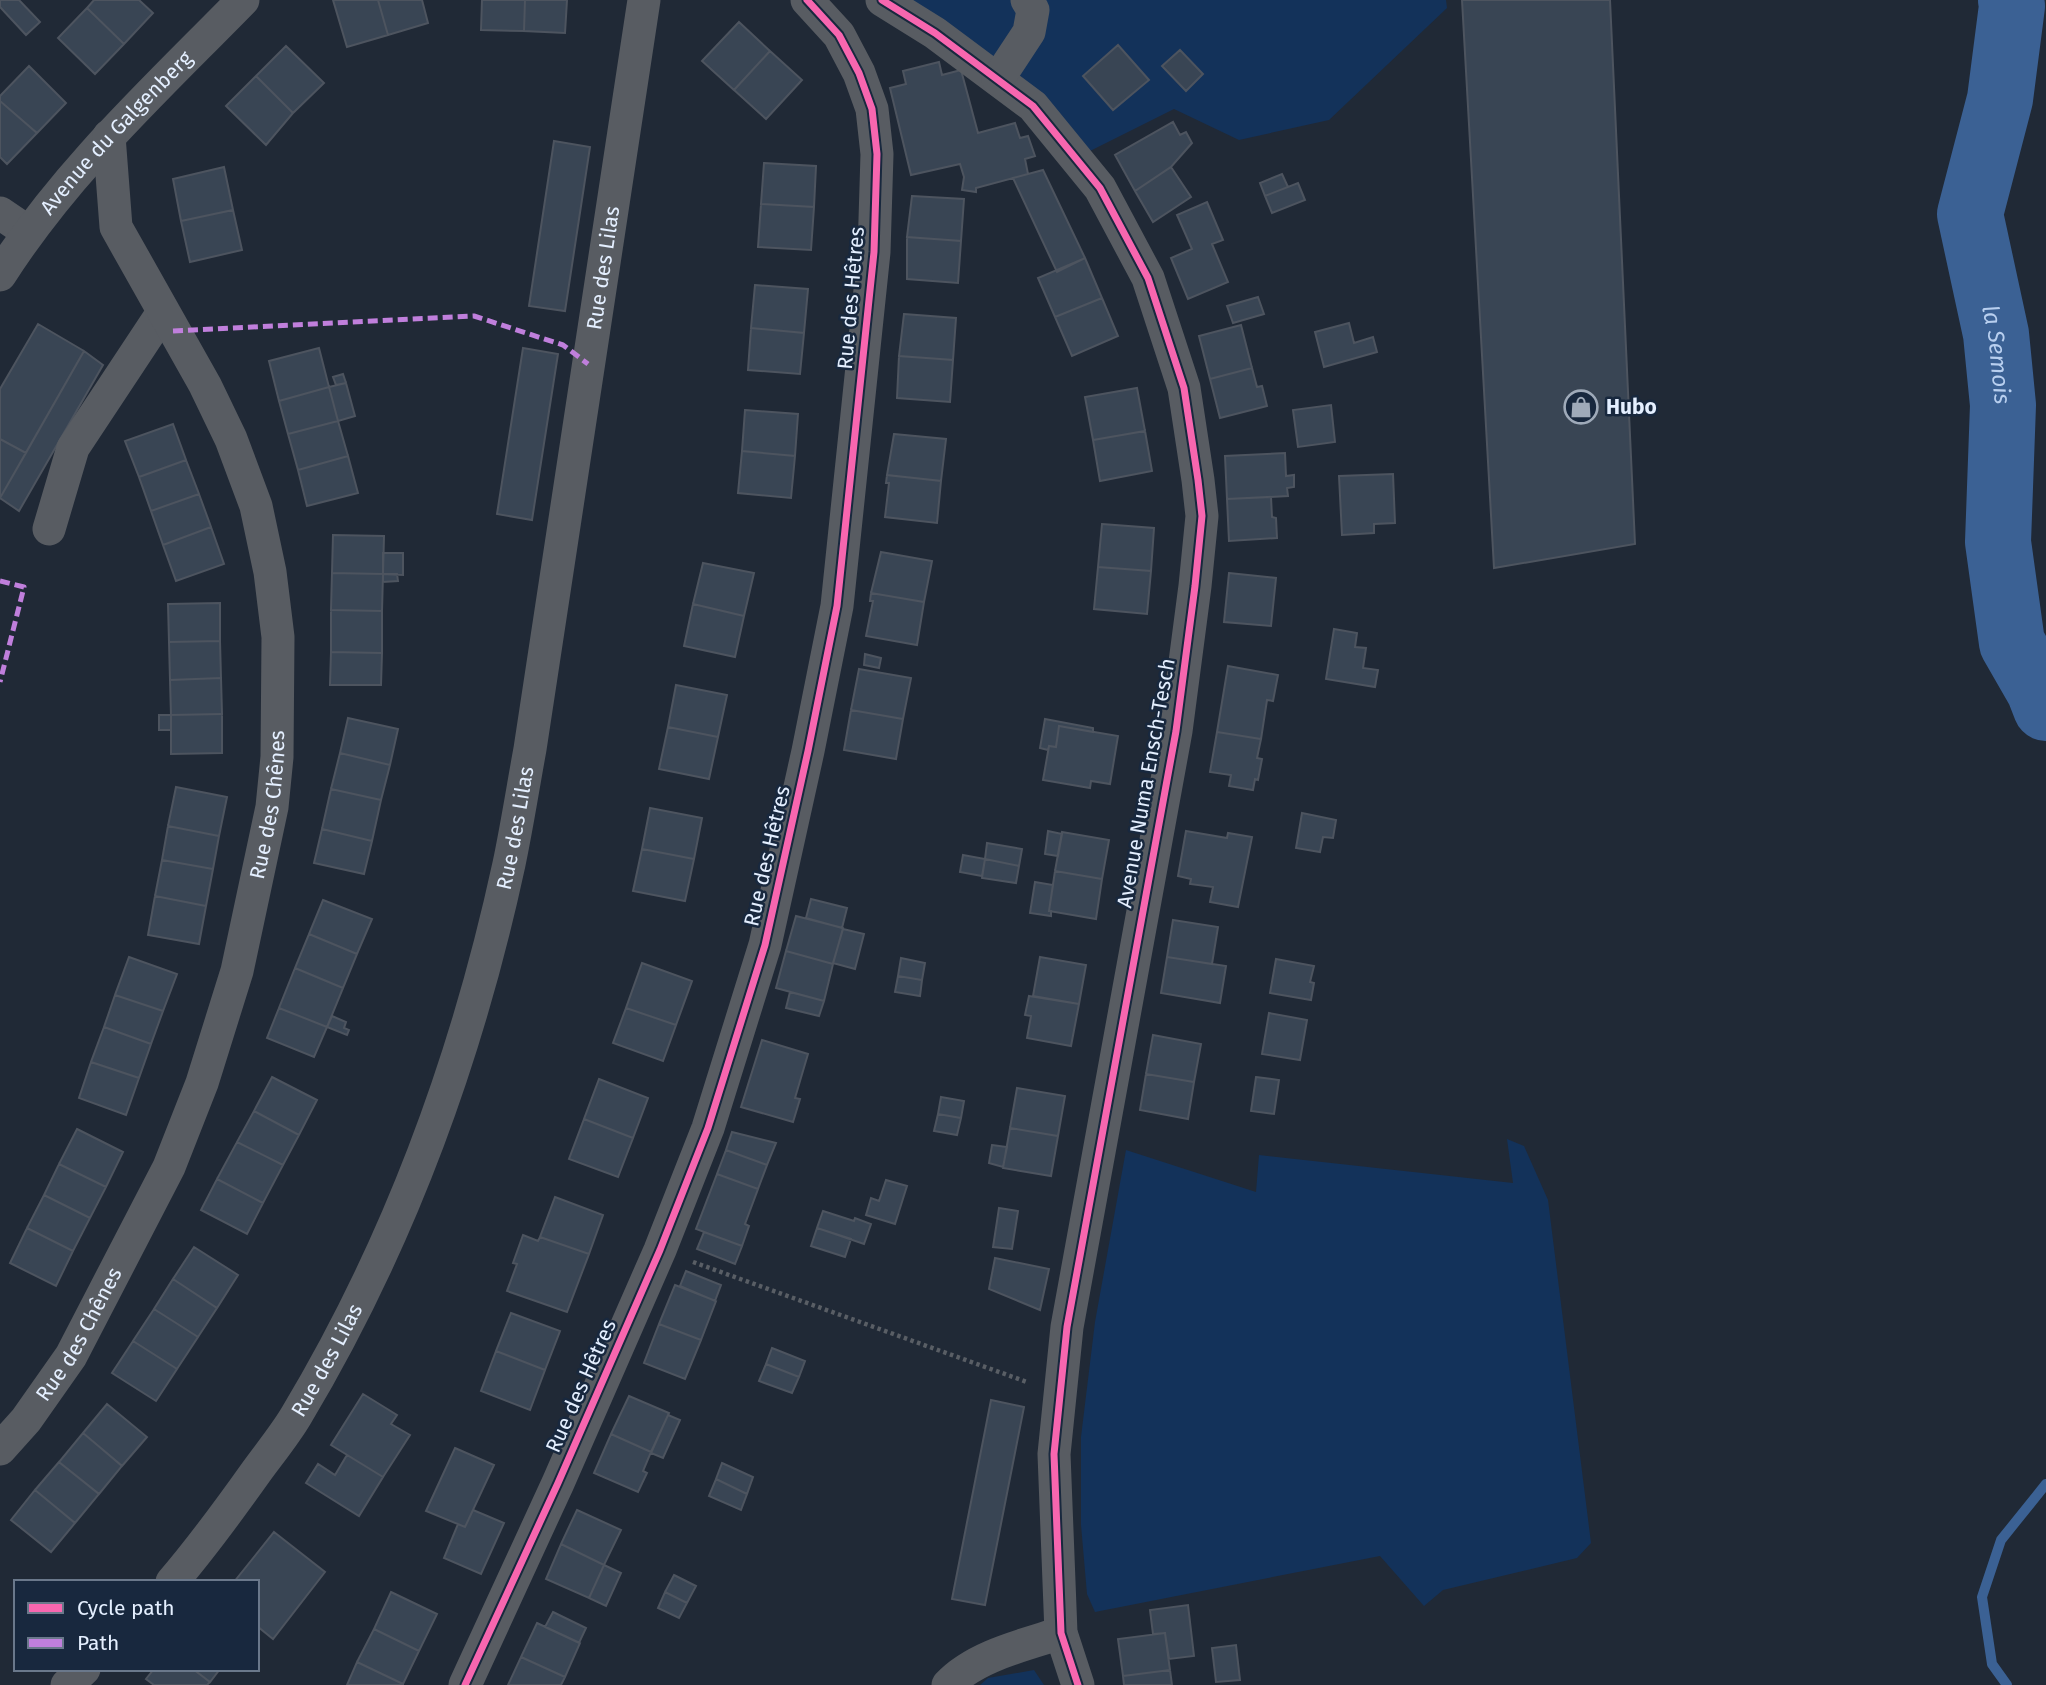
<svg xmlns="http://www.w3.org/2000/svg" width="2046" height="1685" viewBox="0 0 2046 1685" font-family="'Fira Sans',sans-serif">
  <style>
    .green { fill: #13325a }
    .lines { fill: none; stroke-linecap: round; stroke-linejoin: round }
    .stream { stroke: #3b6194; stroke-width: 10 }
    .river { stroke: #3b6194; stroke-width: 66 }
    .building { fill: #394554; stroke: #4d545f; stroke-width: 2 }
    .path { stroke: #595e65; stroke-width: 4.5; stroke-dasharray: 3.5 3.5; stroke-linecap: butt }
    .minor { stroke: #585c62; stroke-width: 33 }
    .quiet { stroke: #c07fdc; stroke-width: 5; stroke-dasharray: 10 5; stroke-linecap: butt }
    .cycleway-casing { stroke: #18283e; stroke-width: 11 }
    .cycleway { stroke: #f766af; stroke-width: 7 }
    .labels { text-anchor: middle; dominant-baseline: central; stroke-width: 5; stroke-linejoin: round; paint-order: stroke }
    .street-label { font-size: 21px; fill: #e4efff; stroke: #18283e }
    .poi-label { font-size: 21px; font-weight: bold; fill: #e4efff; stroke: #18283e; text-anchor: start }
    .water-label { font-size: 23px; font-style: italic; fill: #b8cfef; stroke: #18283e }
  </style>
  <rect width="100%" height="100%" fill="#202936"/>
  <!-- green -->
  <path class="green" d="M882,0h564l1,8 -118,112 -90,20 -65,-31 -98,49z
    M1507,1139l17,7 24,54 43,343 -14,15 -134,32 -19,16 -44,-50 -285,56 -8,-18 -6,-69v-88l14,-115 31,-172 130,42 3,-37 254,28z
    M1034,1670l10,15h-64l8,-7z"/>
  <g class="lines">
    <!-- stream -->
    <path class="stream" d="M2007,1685l-15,-21 -10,-67 19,-57 45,-56"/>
    <!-- river -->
    <path class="river" id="s1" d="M2011,0l1,6 -12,93 -30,115 26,120 7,71 -5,137 14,101 27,47 7,18"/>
  </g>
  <!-- building -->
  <path class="building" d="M0,0h19l21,22 -14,13 -26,-28z
    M94,0h45l14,13 -29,31 -37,-36z
    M333,0h45l10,35 -41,12z
    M378,0h44l6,23 -40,12z
    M482,0h43l-1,31 -43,-1z
    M525,0h42l-2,33 -41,-2z
    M1462,0h148l25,544 -141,24z
    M87,8l37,36 -29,30 -37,-36z
    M739,22l31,29 -36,39 -32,-29z
    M1118,45l31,35 -36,30 -30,-34z
    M286,46l38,37 -31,30 -37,-37z
    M1180,50l23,24 -17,17 -24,-25z
    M770,51l32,29 -36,39 -32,-29z
    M939,62l3,13 19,-5 17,63 37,-10 5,15 8,-2 7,20 -10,3 3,15 -52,14v4l-14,-2 2,-13 -4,-13 -49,11 -21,-87 16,-4 -3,-13z
    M29,66l37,37 -29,30 -37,-32v-5z
    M256,76l37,37 -27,32 -40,-39z
    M0,101l37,32 -30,31 -7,-7z
    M1173,122l7,13 6,-3 6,11 -21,24 -36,24 -20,-36z
    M554,141l36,6 -25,164 -36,-5z
    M764,163l52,3 -2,41 -53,-3z
    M224,167l9,43 -52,11 -8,-42z
    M1171,167l20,30 -38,25 -18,-31z
    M1043,170l42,88 -28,14 -44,-94z
    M1282,174l6,13 -23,9 -5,-13z
    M1298,183l7,17 -33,13 -7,-17z
    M912,196l52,3 -3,42 -54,-4z
    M1207,202l16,38 -11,4 16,38 -40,17 -17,-41 21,-9 -15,-34z
    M761,204l53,3 -3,43 -53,-3z
    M233,210l9,40 -52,12 -9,-41z
    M907,237l54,4 -3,42 -51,-4z
    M1085,258l17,40 -47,19 -17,-39z
    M755,285l53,4 -4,44 -53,-5z
    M1258,297l6,17 -31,9 -6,-17z
    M1102,298l16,38 -46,20 -17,-39z
    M904,314l52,4 -3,42 -54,-4z
    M1349,323l5,20 19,-6 4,15 -53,15 -9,-35z
    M38,324l46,27 -58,102 -26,-14v-50z
    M1241,325l11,43 -42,11 -11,-43z
    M751,328l53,5 -4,41 -52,-4z
    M319,348l10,39 -50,14 -10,-40z
    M523,348l35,6 -26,166 -35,-6z
    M84,351l19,14 -84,146 -19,-13z
    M899,356l54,4 -3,42 -53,-4z
    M1252,368l5,19 5,-1 5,20 -47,12 -10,-39z
    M343,374l3,9 -10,2 -3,-8z
    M346,383l9,33 -17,5 -9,-34z
    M329,387l9,34 -50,13 -9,-33z
    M1137,388l8,43 -52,9 -8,-43z
    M1331,405l4,37 -37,5 -5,-37z
    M745,410l53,4 -3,42 -53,-5z
    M338,421l10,35 -50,14 -10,-36z
    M173,424l13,36 -47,17 -14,-36z
    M1145,431l7,40 -52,10 -7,-41z
    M894,434l52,5 -5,42 -54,-6z
    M0,439l26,14 -26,45z
    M742,451l53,5 -4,42 -53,-5z
    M1285,453l1,23 8,-1v12l-7,1 1,8 -61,3 -2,-43z
    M348,456l10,37 -51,13 -9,-36z
    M186,460l13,34 -48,17 -12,-34z
    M1393,474l2,49 -21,1v9l-32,2 -3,-59z
    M887,475l54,6 -4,42 -52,-6 4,-34h-3z
    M199,494l12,33 -48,18 -12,-34z
    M1271,497l1,20 4,1 1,20 -48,3 -2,-42z
    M1102,524l52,4 -3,43 -53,-4z
    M211,527l13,37 -48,17 -13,-36z
    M333,535l51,1 -1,38 -51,-1z
    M881,552l51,9 -8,41 -53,-9z
    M383,553h20v22l-20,-1z
    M703,563l51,10 -10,43 -51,-12z
    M1098,567l53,4 -4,43 -53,-5z
    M332,573l51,1 -1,37 -51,-1z
    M1229,573l47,5 -5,48 -47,-4z
    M383,574h14l1,7 -15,1z
    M871,593l53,9 -7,43 -51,-9 7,-35h-3z
    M220,603v38l-51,1 -1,-38z
    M693,604l51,12 -9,41 -51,-11z
    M331,610l51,1v42l-51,-1z
    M1334,629l23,4 -2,14 11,1 -3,20 15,2 -3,17 -49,-8z
    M220,641l1,37 -51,2 -1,-38z
    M331,652l51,1 -1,32h-51z
    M865,654l16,4 -2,10 -15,-3z
    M1228,666l50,9 -5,26 -6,-1 -6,39 -44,-7z
    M859,669l52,9 -8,41 -52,-9z
    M221,678l1,36 -51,1 -1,-35z
    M676,685l51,10 -9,42 -50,-10z
    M851,710l52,9 -7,40 -52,-9z
    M222,714v39l-51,1v-39z
    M159,715h12v15h-12z
    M348,718l50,11 -8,36 -50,-12z
    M1045,719l48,9v4l-34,-6 -3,21 -7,-1 -1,4 -8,-2z
    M1059,726l59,10 -8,48 -19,-3 -1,7 -47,-8 6,-34 7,1z
    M668,727l50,10 -9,42 -50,-10z
    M1217,732l44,7 -4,19 5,1 -4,21 -3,-1 -2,11 -24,-4 2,-11 -21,-3z
    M340,753l50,12 -9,35 -50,-11z
    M176,787l51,10 -8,39 -51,-10z
    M331,789l50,11 -9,41 -50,-12z
    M650,808l52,10 -8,41 -52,-10z
    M1302,813l34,7 -3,18 -10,-1 -3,15 -24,-4z
    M168,826l51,10 -6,33 -51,-9z
    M322,829l50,12 -8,33 -50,-11z
    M1048,831l14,3 -4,22 -13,-2z
    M1186,831l41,7 1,-5 24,4 -14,70 -28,-5 3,-15 -23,-3 1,-5 -13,-3z
    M1062,832l47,8 -7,39 -47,-8z
    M987,843l35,6 -3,17 -34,-7z
    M642,849l52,10 -9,42 -52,-10z
    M963,855l22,4 -3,17 -22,-4z
    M985,859l34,7 -3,17 -34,-5z
    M162,860l51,9 -7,37 -51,-10z
    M1055,871l47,8 -6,40 -47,-8z
    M1035,882l18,3 -4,26h2v5l-21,-3z
    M155,896l51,10 -7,38 -51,-9z
    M811,899l36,9 -5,20 -36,-10z
    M323,900l49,19 -15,35 -48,-20z
    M796,916l47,12 -10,36 -47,-13z
    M1173,920l45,7 -6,37 -45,-7z
    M843,929l21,5 -9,35 -22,-6z
    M309,934l48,20 -14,34 -48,-20z
    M786,951l47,13 -9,37 -48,-13z
    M129,957l48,17 -14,37 -48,-16z
    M1040,957l46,8 -7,39 -46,-8z
    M1167,957l59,9 -6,37 -59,-10z
    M901,958l24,5 -3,17 -24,-4z
    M1276,959l38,7 -4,16 4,1 -3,17 -41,-7z
    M642,963l50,18 -16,44 -50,-17z
    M295,968l48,20 -16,39 -48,-19z
    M898,976l24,4 -2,16 -25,-4z
    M790,992l34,9 -5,15 -33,-8z
    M115,995l48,16 -12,33 -47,-17z
    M1029,996l50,8 -8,42 -44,-8 4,-22 -6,-1z
    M279,1008l48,19 -13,30 -47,-19z
    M626,1008l50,17 -13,36 -50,-18z
    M1269,1013l38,7 -7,40 -38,-6z
    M332,1016l14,6 -2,6 5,2 -2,5 -20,-8z
    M104,1027l47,17 -12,34 -48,-16z
    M1153,1035l48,9 -7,38 -48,-8z
    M762,1040l46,14 -13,44 5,1 -7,23 -52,-15z
    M91,1062l48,16 -13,37 -47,-17z
    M1146,1074l48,8 -6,37 -48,-9z
    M272,1077l45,23 -18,35 -45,-24z
    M1256,1077l23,3 -5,34 -23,-3z
    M599,1079l49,19 -15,40 -49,-19z
    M1017,1088l48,8 -7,40 -48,-8z
    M941,1097l23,4 -3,17 -23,-4z
    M254,1111l45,24 -16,30 -46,-23z
    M938,1114l23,4 -4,17 -23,-4z
    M584,1119l49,19 -15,39 -49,-18z
    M1010,1128l48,8 -7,40 -48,-8z
    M77,1129l46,23 -17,35 -47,-23z
    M732,1132l44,11 -9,22 -41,-15z
    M237,1142l46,23 -20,38 -46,-24z
    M992,1145l15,2 -4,20 -14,-4z
    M726,1150l41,15 -9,24 -41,-15z
    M59,1164l47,23 -16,31 -46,-23z
    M717,1174l41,15 -13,35 4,2 -7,20 -46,-17z
    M217,1179l46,24 -16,31 -46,-24z
    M886,1180l21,6 -12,38 -29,-9 5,-17 8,3z
    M44,1195l46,23 -17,33 -46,-23z
    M555,1197l48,18 -14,39 -49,-17z
    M999,1208l19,3 -6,38 -19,-2z
    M823,1211l31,10 1,-3 16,6 -7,20 -47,-16z
    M27,1228l46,23 -17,35 -46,-23z
    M817,1228l34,11 -6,18 -34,-11z
    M704,1232l38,14 -7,18 -38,-15z
    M523,1235l15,6 2,-4 49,17 -22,58 -60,-21 10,-27 -4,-1z
    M194,1247l44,28 -21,33 -44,-29z
    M995,1258l54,11 -9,41 -51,-21z
    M686,1271l35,14 -6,16 -35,-15z
    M173,1279l44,29 -19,29 -44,-28z
    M675,1285l41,16 -15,39 -42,-16z
    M154,1309l44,28 -21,32 -44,-28z
    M511,1313l49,18 -15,39 -49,-19z
    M659,1324l42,16 -16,39 -41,-16z
    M133,1341l44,28 -21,32 -44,-28z
    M772,1348l33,13 -6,16 -33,-13z
    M496,1351l49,19 -15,40 -49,-19z
    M766,1364l33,13 -7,16 -33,-12z
    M363,1394l34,21 -6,9 19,11 -27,42 -52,-32z
    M629,1396l40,17 -18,39 -40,-18z
    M991,1400l33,7 -39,198 -33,-6z
    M107,1404l40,33 -25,29 -39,-33z
    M668,1415l12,5 -17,38 -12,-5z
    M83,1433l39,33 -23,28 -40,-32z
    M611,1434l40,18 -8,19 4,2 -9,19 -44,-19z
    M455,1448l39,17 -29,62 -39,-16z
    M347,1455l36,22 -24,39 -53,-33 12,-19 17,11z
    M59,1462l40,32 -24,29 -40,-33z
    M722,1463l31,14 -6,17 -31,-15z
    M716,1479l31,15 -6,16 -32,-14z
    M35,1490l40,33 -24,29 -40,-32z
    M473,1510l31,13 -23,51 -37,-16 14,-34 7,3z
    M577,1510l44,20 -17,35 -43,-21z
    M274,1532l51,40 -52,67 -16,-13v-44h-23z
    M561,1544l43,21 -15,33 -43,-19z
    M604,1565l17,8 -15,33 -17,-8z
    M674,1575l22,11 -9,17 -22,-11z
    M391,1592l46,22 -18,37 -45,-22z
    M665,1592l22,11 -8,15 -21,-10z
    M1188,1605l6,51 -25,3 -4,-26 -12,1 -3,-24z
    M553,1612l33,16 -7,15 -34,-16z
    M537,1623l43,20 -15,34 -44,-20z
    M374,1629l45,22 -16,33 -46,-22z
    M1165,1633l5,37 -47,6 -5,-37z
    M1236,1645l4,35 -24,2 -4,-34z
    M521,1657l44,20 -4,8h-53z
    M357,1662l46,22v1h-56z
    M154,1669h39l17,13 -3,3h-53l-8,-6z
    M193,1669h27l-10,13z
    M1170,1670l2,15h-48l-1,-9z"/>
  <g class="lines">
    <!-- path -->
    <path class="path" d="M693,1262l334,120"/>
    <!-- minor -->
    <g class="minor">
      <path d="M882,0l53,33 98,73 67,82 48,90 36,110 14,92 4,36 -7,70 -19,145 -109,596 -13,127 7,179 17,52"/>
      <path d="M998,79l31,-47 4,-22 -6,-10"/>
      <path d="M0,213l28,19"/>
      <path id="s2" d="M0,275c66,-104 158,-188 243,-275"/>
      <path d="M49,529l24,-81 90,-136"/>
      <path id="s3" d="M0,1449l26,-29 45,-64 98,-189 33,-84 35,-112 35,-164 5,-50 1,-120 -8,-65 -14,-66 -25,-67 -26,-54 -89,-158 -7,-91"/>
      <path id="s4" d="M172,1582c30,-35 57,-72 84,-110 13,-18 28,-36 40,-56 102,-170 171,-358 213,-552 8,-38 14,-77 21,-115l114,-749"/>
      <path d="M67,1685l17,-16"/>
      <path d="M465,1685l93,-202 102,-233 48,-122 57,-183 43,-194 29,-145 37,-354 3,-98 -5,-45 -13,-36 -20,-38 -32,-35"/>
      <path d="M948,1685c27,-29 76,-40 113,-52"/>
    </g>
    <!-- quiet -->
    <path class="quiet" d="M173,331l301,-15 89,29 25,19
      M0,581l24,6 -24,95"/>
    <defs>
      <path id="cycleway" d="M882,0l53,33 98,73 67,82 48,90 36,110 14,92 4,36 -7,70 -19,145 -109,596 -13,127 7,179 17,52
        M465,1685l93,-202 102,-233 48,-122 57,-183 43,-194 29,-145 37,-354 3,-98 -5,-45 -13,-36 -20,-38 -32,-35"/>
    </defs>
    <!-- cycleway casing -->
    <use href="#cycleway" class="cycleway-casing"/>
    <!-- cycleway -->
    <use href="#cycleway" class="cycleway"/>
  </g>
  <!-- icons -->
  <defs>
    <symbol id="shop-ring" viewBox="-11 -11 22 22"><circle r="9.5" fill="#18283e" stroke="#9faab9" stroke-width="1.5"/><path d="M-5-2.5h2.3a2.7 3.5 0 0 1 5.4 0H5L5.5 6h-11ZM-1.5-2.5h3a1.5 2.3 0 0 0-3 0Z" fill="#9faab9"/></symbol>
  </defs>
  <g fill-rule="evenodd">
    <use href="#shop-ring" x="1562" y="388" width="38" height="38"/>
  </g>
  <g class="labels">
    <!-- street labels -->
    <g class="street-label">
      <text stroke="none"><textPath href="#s2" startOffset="184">Avenue du Galgenberg</textPath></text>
      <text stroke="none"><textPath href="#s4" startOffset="1405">Rue des Lilas</textPath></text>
      <text transform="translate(851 298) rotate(-85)">Rue des Hêtres</text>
      <text transform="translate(1146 783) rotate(-80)">Avenue Numa Ensch-Tesch</text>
      <text stroke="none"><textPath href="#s3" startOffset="707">Rue des Chênes</textPath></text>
      <text stroke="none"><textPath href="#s4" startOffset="838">Rue des Lilas</textPath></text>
      <text transform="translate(767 856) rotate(-77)">Rue des Hêtres</text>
      <text stroke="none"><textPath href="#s3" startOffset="140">Rue des Chênes</textPath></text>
      <text stroke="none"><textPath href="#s4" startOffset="271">Rue des Lilas</textPath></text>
      <text transform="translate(581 1386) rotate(-66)">Rue des Hêtres</text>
    </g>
    <!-- poi labels -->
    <g class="poi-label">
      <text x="1606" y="407">Hubo</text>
    </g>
    <!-- water labels -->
    <g class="water-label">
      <text stroke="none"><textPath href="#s1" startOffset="362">la Semois</textPath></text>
    </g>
  </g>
  <!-- legend -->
  <rect x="14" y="1580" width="245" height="91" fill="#18283e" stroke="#6a788b" stroke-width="2"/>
  <rect x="28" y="1603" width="35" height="10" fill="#f766af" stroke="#6a788b" stroke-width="2"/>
  <text x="77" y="1615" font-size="21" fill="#e4efff">Cycle path</text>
  <rect x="28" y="1638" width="35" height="10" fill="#c07fdc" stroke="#6a788b" stroke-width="2"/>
  <text x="77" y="1650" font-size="21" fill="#e4efff">Path</text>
</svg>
